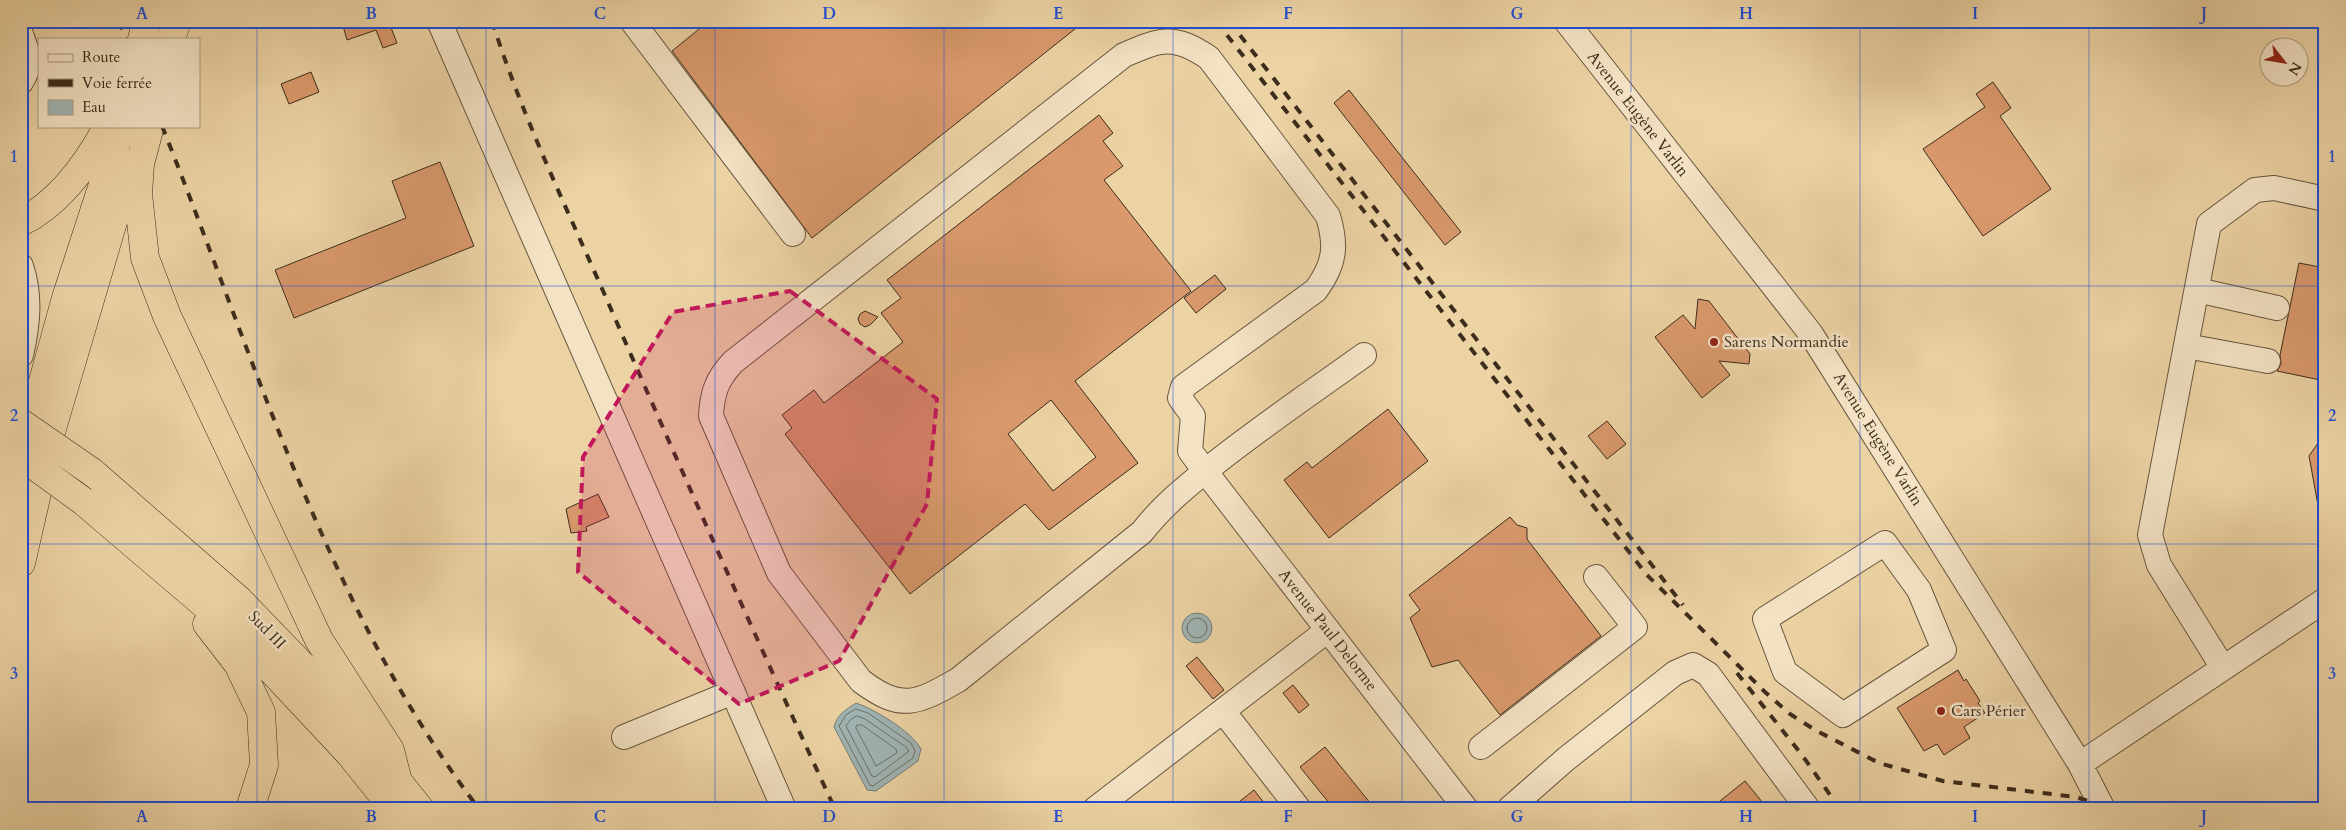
<svg xmlns="http://www.w3.org/2000/svg" width="2346" height="830" viewBox="0 0 2346 830" font-family="Cardo,serif">
  <style>
    .water { fill: #9fb4b3; stroke: #777e77 }
    .lines { fill: none; stroke-linecap: round; stroke-linejoin: round }
    .shore { stroke: #6e7068; stroke-width: 1 }
    .building { fill: #d9996c; stroke: #3c2c1c; fill-rule: evenodd }
    .minor-casing { stroke: #68563e; stroke-width: 26 }
    .highway-casing { stroke: #3c2c1c; stroke-width: 29 }
    .minor { stroke: #f3e2c4; stroke-width: 24 }
    .highway { stroke: #ecd3a4; stroke-width: 28 }
    .rail { stroke: #3c2c1c; stroke-width: 4; stroke-dasharray: 9 9; stroke-linecap: butt }
    .highway-bridge-casing { stroke: #3c2c1c; stroke-width: 29; stroke-linecap: butt }
    .highway-bridge { stroke: #ecd3a4; stroke-width: 28 }
    .marked { fill: #c2185b; fill-opacity: 0.2; stroke: #c2185b; stroke-width: 4; stroke-dasharray: 10 6; stroke-linejoin: round }
    .grid { fill: none; stroke: #1d4ed8; stroke-width: 1; stroke-opacity: 0.55 }
    .poi-dot { fill: #8f2418; stroke: #f3e2c4; stroke-width: 2 }
    .labels { text-anchor: middle; dominant-baseline: central; stroke-width: 5; stroke-linejoin: round; paint-order: stroke }
    .street-label { font-size: 16px; fill: #3c2c1c; stroke: #f3e2c4 }
    .poi-label { font-size: 16px; fill: #3c2c1c; stroke: #f3e2c4; text-anchor: start }
    .neatline { fill: none; stroke: #1d4ed8; stroke-width: 2 }
    .grid-label { font-size: 16px; text-anchor: middle; font-weight: bold; fill: #1d4ed8 }
  </style>
  <rect width="100%" height="100%" fill="#ecd3a4"/>
  <filter id="stains"><feTurbulence type="fractalNoise" baseFrequency=".004" numOctaves="4"/><feColorMatrix values="0 0 0 0 .2 0 0 0 0 .09 0 0 0 0 .02 0 0 0 .5 -.17"/></filter>
  <radialGradient id="worn" r=".72"><stop offset=".6" stop-color="#630" stop-opacity="0"/><stop offset="1" stop-color="#630" stop-opacity=".3"/></radialGradient>
  <!-- water -->
  <path class="water" d="M1182 628a15 15 0 1 1 30 0a15 15 0 1 1-30 0Z
    M856,703c20,7 55,28 65,46l-3,12 -42,30 -9,-1 -33,-63c3,-13 12,-17 22,-24z"/>
  <g class="lines">
    <!-- shore -->
    <path class="shore" d="M1187 628a10 10 0 1 1 20 0a10 10 0 1 1-20 0Z
      M856,709l12,4 43,30 4,8 -2,7 -40,28 -3,-1 -31,-59 7,-11z
      M857,716l8,3 41,28 3,4 -34,26 -3,-1 -26,-50 4,-6z
      M857,725h5l34,24 1,4 -21,13 -20,-38z"/>
  </g>
  <!-- building -->
  <path class="building" d="M355,21h39v2l-4,2 7,18 -14,5 -7,-18 -29,10 -4,-14z
    M709,21h376l-273,217 -140,-187z
    M311,72l8,20 -30,12 -8,-20z
    M1993,82l18,26 -11,8 51,73 -68,47 -60,-87 62,-42 -9,-13z
    M1349,90l112,142 -16,13 -111,-142z
    M1099,115l14,18 -10,8 20,25 -19,14 87,111 -116,90 63,82 -89,67 -24,-26 -115,90 -125,-160 7,-6 -10,-13 32,-25 10,13 79,-61 -22,-29 20,-15 -14,-18zM1051,400l45,57 -43,34 -45,-57z
    M440,162l34,84 -180,72 -19,-48 131,-52 -14,-37z
    M2299,263l26,5v113l-48,-10 4,-7 -1,-9z
    M1215,275l11,14 -30,24 -12,-15z
    M1698,299l11,2 41,53 -1,10 -30,-3 11,14 -28,23 -47,-61 28,-22 12,14z
    M865,311l13,6 -8,8 -5,2 -5,-3 -2,-5 2,-5z
    M1388,409l40,52 -99,77 -45,-58 23,-18 5,6z
    M1607,421l19,23 -19,15 -19,-23z
    M2325,433v71l-7,1 -9,-49z
    M598,494l11,23 -23,10 1,4 -16,2 -5,-24z
    M1510,517l7,8 10,3v11l74,97 -101,79 -42,-55 -26,7 -22,-49 10,-8 -11,-15z
    M1197,657l27,33 -11,9 -27,-33z
    M1958,670l6,11 2,-2 14,22 -2,2 7,10 -21,14 6,11 -26,17 -7,-11 -13,7 -27,-43z
    M1293,685l16,20 -10,8 -16,-20z
    M1325,747l50,62h-41l-34,-42z
    M1745,781l23,28h-58z
    M1254,790l15,19h-39z"/>
  <g class="lines">
    <defs>
      <path id="minor" d="M439,21l345,788
        M632,21l161,213
        M1566,21l245,313 269,430 23,45
        M21,34c7,20 12,30 0,48
        M21,266c10,30 7,58 0,89
        M2197,290l80,18
        M2186,346l82,15
        M1364,355c-50,36 -102,71 -151,110 -26,21 -50,40 -71,67l-184,148c-42,24 -57,31 -97,1l-82,-108 -68,-157c1,-23 6,-37 22,-54l391,-307c37,-16 50,-21 85,3l119,158c9,30 7,48 -12,74l-133,97 -3,11 13,18 -3,35 15,20 261,338
        M1885,543l34,47 25,60 -101,65 -58,-43 -20,-53z
        M2223,668l-64,-103 -9,-30 59,-311 46,-34 19,-2 51,11
        M1223,711l76,98
        M624,737l109,-45
        M1481,747l154,-120 -39,-50
        M2080,764l245,-164
        M1095,809l233,-179
        M1509,809l57,-50 109,-86 18,-8 15,9 100,135"/>
      <path id="highway" d="M142,39l5,-18
        M171,39l6,-18
        M150,126l-10,38 -2,30 7,64 22,58 152,324 71,110 8,32
        M21,222c39,-19 67,-59 87,-96
        M24,450l42,-152 56,-172
        M92,472l147,128 81,84 100,125
        M83,501l148,126 118,126 45,56
        M21,563l30,-131 79,-268
        M207,624l31,40 23,48 3,53 -14,44"/>
    </defs>
    <!-- minor casing -->
    <use href="#minor" class="minor-casing"/>
    <!-- highway casing -->
    <use href="#highway" class="highway-casing"/>
    <!-- minor -->
    <use href="#minor" class="minor"/>
    <!-- highway -->
    <use href="#highway" class="highway"/>
    <!-- rail -->
    <path class="rail" d="M119,21l7,18
      M492,21c32,101 80,198 122,295 72,165 145,329 221,493
      M1216,21l431,554 118,117 25,22 25,16 64,33 64,18 133,16 37,12
      M1229,21l454,584
      M162,126c93,232 164,481 317,683
      M1737,673l65,82 38,54"/>
    <defs>
      <path id="highway-bridge" d="M21,423l71,49
        M21,456l62,45"/>
    </defs>
    <!-- highway-bridge casing -->
    <use href="#highway-bridge" class="highway-bridge-casing"/>
    <!-- highway-bridge -->
    <use href="#highway-bridge" class="highway-bridge"/>
  </g>
  <!-- marked area -->
  <path class="marked" d="M790,291l147,108 -10,105 -88,157 -100,43 -161,-132 5,-115 90,-145z"/>
  <!-- grid -->
  <path class="grid" d="M257,21v788M486,21v788M715,21v788M944,21v788M1173,21v788M1402,21v788M1631,21v788M1860,21v788M2089,21v788M21,286h2304M21,544h2304"/>
  <!-- markers -->
  <g class="poi-dot">
    <circle cx="1714" cy="342" r="5"/>
    <circle cx="1941" cy="711" r="5"/>
  </g>
  <g class="labels">
    <!-- street labels -->
    <g class="street-label">
      <text transform="translate(1638 114) rotate(52)">Avenue Eugène Varlin</text>
      <text transform="translate(1878 439) rotate(58)">Avenue Eugène Varlin</text>
      <text transform="translate(267 630) rotate(46)">Sud III</text>
      <text transform="translate(1328 630) rotate(52)">Avenue Paul Delorme</text>
    </g>
    <!-- poi labels -->
    <g class="poi-label">
      <text x="1724" y="342">Sarens Normandie</text>
      <text x="1951" y="711">Cars Périer</text>
    </g>
  </g>
  <!-- margin -->
  <rect width="2346" height="830" fill="none" stroke="#ecd3a4" stroke-width="55"/>
  <!-- legend -->
  <rect x="38" y="38" width="162" height="90" fill="#f3e2c4" stroke="#aa9981"/>
  <rect x="48" y="54" width="25" height="8" fill="#f3e2c4" stroke="#aa9981"/>
  <text x="82" y="62" font-size="15" fill="#3c2c1c">Route</text>
  <rect x="48" y="79" width="25" height="8" fill="#3c2c1c" stroke="#aa9981"/>
  <text x="82" y="88" font-size="15" fill="#3c2c1c">Voie ferrée</text>
  <rect x="48" y="100" width="25" height="15" fill="#9fb4b3" stroke="#aa9981"/>
  <text x="82" y="112" font-size="15" fill="#3c2c1c">Eau</text>
  <!-- north arrow -->
  <g transform="translate(2284 62) rotate(121)"><circle r="24" fill="#f3e2c4" stroke="#aa9981"/>
  <path d="M0-4L9 19L0 12L-9 19Z" fill="#8f2418"/>
  <text y="-8" font-size="14" font-weight="bold" text-anchor="middle" fill="#3c2c1c">N</text>
  </g>
  <rect x="28" y="28" width="2290" height="774" class="neatline"/>
  <g class="grid-label">
    <text x="142" y="19">A</text>
    <text x="371" y="19">B</text>
    <text x="600" y="19">C</text>
    <text x="829" y="19">D</text>
    <text x="1058" y="19">E</text>
    <text x="1288" y="19">F</text>
    <text x="1517" y="19">G</text>
    <text x="1746" y="19">H</text>
    <text x="1975" y="19">I</text>
    <text x="2204" y="19">J</text>
    <text x="14" y="162">1</text>
    <text x="2332" y="162">1</text>
    <text x="14" y="421">2</text>
    <text x="2332" y="421">2</text>
    <text x="14" y="679">3</text>
    <text x="2332" y="679">3</text>
    <text x="142" y="822">A</text>
    <text x="371" y="822">B</text>
    <text x="600" y="822">C</text>
    <text x="829" y="822">D</text>
    <text x="1058" y="822">E</text>
    <text x="1288" y="822">F</text>
    <text x="1517" y="822">G</text>
    <text x="1746" y="822">H</text>
    <text x="1975" y="822">I</text>
    <text x="2204" y="822">J</text>
  </g>
  <rect width="100%" height="100%" filter="url(#stains)"/>
  <rect width="100%" height="100%" fill="url(#worn)"/>
</svg>
